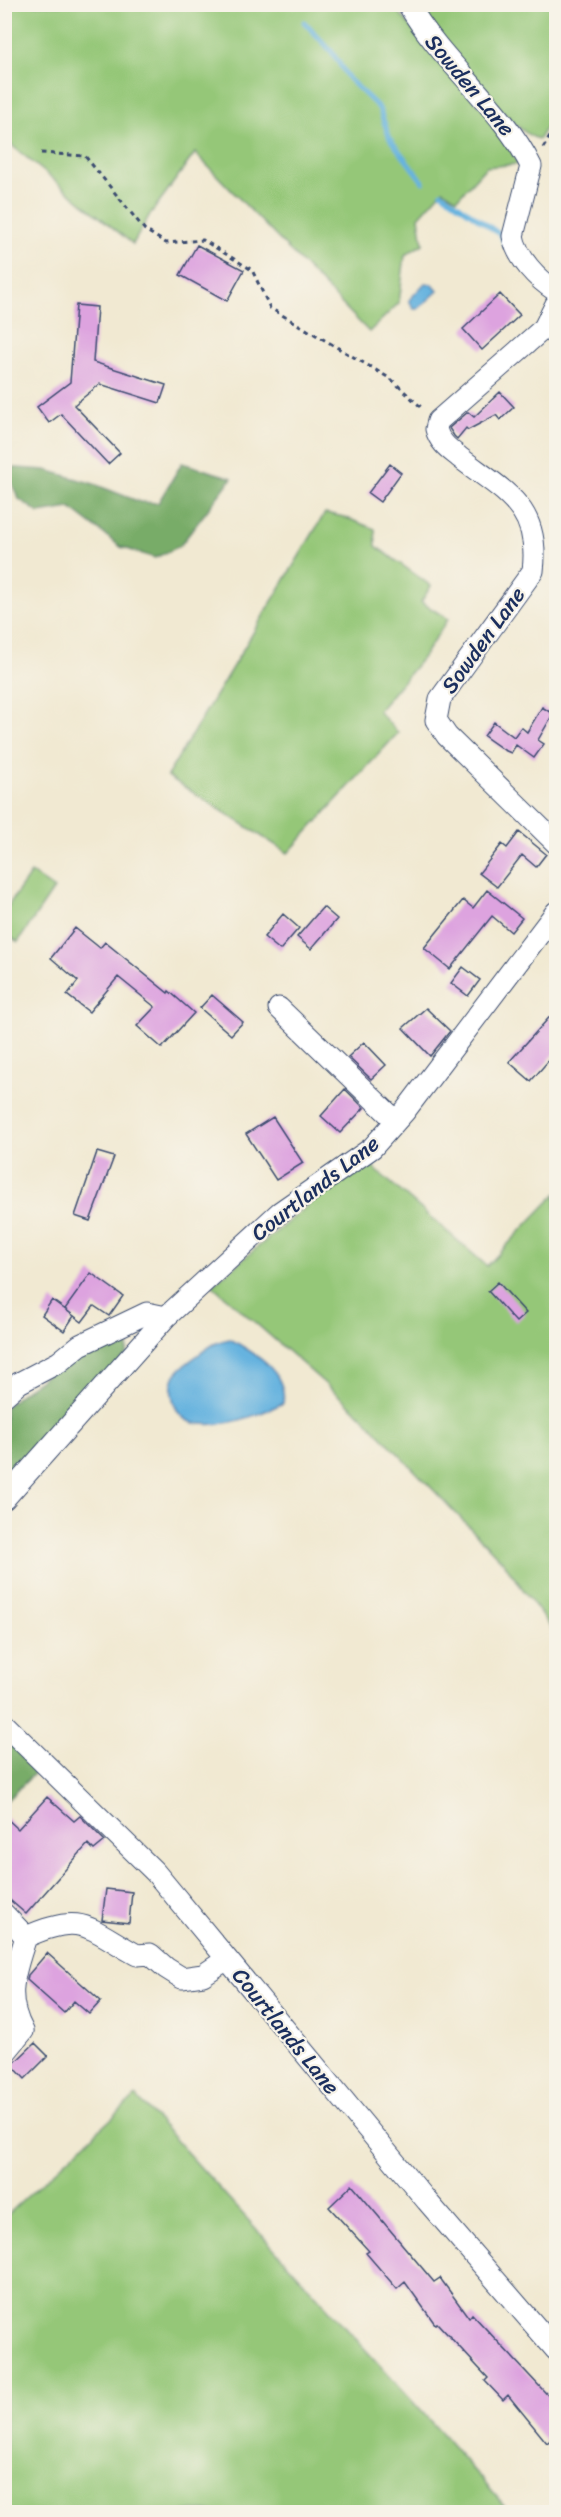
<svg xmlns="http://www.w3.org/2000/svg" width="561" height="2517" viewBox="0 0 561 2517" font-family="Sriracha,sans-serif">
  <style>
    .green { fill: #95c778; stroke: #587b6b; stroke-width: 1.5 }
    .forest { fill: #78ac68; stroke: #4a6e63; stroke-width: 1.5 }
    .water { fill: #66b3df; stroke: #40719e; stroke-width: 1.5 }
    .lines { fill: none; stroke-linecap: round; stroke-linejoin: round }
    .stream { stroke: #66b3df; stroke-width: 5 }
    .building { fill: #dda3df }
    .minor-casing { stroke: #3b4b6f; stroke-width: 23 }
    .path { stroke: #3b4b6f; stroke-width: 3; stroke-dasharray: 4.5 4.5; stroke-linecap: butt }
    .minor { stroke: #fff; stroke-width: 21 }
    .labels { text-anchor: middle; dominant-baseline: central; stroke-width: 4.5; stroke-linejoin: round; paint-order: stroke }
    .street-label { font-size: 22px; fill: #1b2f5e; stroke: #f7f3e8 }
  </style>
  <rect width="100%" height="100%" fill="#f7f3e8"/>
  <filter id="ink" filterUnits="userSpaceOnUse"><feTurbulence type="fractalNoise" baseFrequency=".0167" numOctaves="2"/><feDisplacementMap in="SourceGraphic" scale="12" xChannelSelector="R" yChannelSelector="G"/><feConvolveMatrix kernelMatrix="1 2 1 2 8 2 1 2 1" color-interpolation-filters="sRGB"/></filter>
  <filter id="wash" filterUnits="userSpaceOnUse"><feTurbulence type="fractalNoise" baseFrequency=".008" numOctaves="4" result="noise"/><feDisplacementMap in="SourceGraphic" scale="24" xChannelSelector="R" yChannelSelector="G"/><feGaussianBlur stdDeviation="1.35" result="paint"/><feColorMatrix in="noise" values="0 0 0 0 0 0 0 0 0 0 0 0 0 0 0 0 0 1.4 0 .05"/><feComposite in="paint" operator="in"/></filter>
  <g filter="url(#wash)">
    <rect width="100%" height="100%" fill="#f1e9d2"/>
    <!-- green -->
    <path class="green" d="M397,4l3,10 35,42 64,71 19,37 -32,3 -29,32 -14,-9 -24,27 4,27 -18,11 -6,48 -30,29 -174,-179 -46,63 -16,28 -128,-104v-135z
      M419,5h137v106l-17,28c-28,-4 -101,-108 -120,-134z
      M325,513l19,4 31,12 1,17 55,40 -10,16 27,17 -25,38 -45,54 20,22 -110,120 -121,-77z
      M31,873l23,16 -36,53 -13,-9v-23z
      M368,1163l119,103 69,-72v441l-52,-72 -142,-147 -150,-131 135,-112z
      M136,2096l306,338 68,78h-505v-295z"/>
    <!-- forest -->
    <path class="forest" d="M182,463l50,15 -52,68 -25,12 -34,-11 -51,-39 -31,5 -20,-14 -15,-32 42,3 48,14 46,18 18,1z
      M129,1334l-2,20 -122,136v-83c40,-35 75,-54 124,-73z
      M4,1735l36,33 -35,34h-1z"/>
    <!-- water -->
    <path class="water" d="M425,283l7,1 6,7 -20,18h-4l-5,-9z
      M230,1339c23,13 58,33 53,64 -26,13 -59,26 -89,20 -18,-4 -27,-29 -20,-46 4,-9 16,-16 24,-22 11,-8 18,-14 32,-16z"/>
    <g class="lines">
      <!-- stream -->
      <path class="stream" d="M304,22l28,30 17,27 30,29 11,31 33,43
        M442,193l59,42 4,10"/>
    </g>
    <g id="blocks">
      <!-- building -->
      <path class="building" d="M197,245l47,25 -17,31 -47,-26z
        M500,294l20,21 -38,35 -19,-21z
        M76,305l21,2 -4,55 73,23 -6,18 -60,-19 -26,21 46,48 -12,11 -47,-50 -12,9 -12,-16 33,-25z
        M500,392l14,15 -14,13 -4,-5 -28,15 -2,-2 -9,11 -3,-3 -5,-8 19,-16 6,5z
        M390,464l11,9 -21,29 -12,-9z
        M542,707l11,7 -15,26 6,4 -10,14 -18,-13 -5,8 -7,-3 -20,-14 10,-14 20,15 7,-10 6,5z
        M519,832l27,22 -10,13 -14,-12 -25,32 -18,-14 23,-29 5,4z
        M487,890l35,28 -11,14 -19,-16 -42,53 -26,-21 39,-48 10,8z
        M323,907l14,12 -26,30 -14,-12z
        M283,914l16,14 -19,22 -16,-13z
        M75,928l25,20 5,-6 63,51 1,-2 25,22 -32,35 -25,-22 18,-19 -37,-30 -29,35 -22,-17 11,-14 -27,-23z
        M463,967l17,13 -12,16 -17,-13z
        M212,995l31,27 -12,13 -31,-27z
        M426,1008l24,23 -20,25 -27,-28z
        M556,1010v42l-25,29 -22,-19z
        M364,1042l22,23 -15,14 -23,-22z
        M345,1089l19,19 -24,25 -19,-17z
        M273,1117l30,46 -27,17 -30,-46z
        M97,1152l17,5 -24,64 -15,-5z
        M91,1273l32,23 -14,20 -15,-10 -12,16 -17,-13z
        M498,1282l28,31 -10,9 -28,-31z
        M52,1300l22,16 -10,15 -22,-16z
        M47,1797l27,24 6,-5 25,25 -11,9 -6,-6 -62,70 -22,-19v-79l14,13z
        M106,1889l26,3 -3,31 -27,-3z
        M47,1953l54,48 -12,13 -15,-13 -10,12 -37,-33 1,-5z
        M35,2043l13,13 -23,23 -13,-14z
        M352,2185l82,97 6,-4 29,40 3,-4 84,90v31l-9,8 -39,-48 -5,5 -18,-19 3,-3 -51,-55 -2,1 -30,-42 -8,7 -31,-36 3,-2 -40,-44z"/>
    </g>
  </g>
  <g filter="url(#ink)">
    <use href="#blocks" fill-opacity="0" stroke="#3b4b6f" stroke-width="1.5"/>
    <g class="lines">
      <defs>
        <path id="minor" d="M408,4c34,59 95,104 123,162l-18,70c4,22 24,43 43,55
          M556,304l-12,24 -106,93 -2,8c3,13 13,20 23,28 45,35 82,49 74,114l-93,128 -4,21 11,16 109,107
          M279,1008l117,113
          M4,1396l15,-13 40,-21 21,-17 67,-32 19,4
          M4,1499l162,-182 114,-105 92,-64 33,-37 151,-199
          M4,1724l151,148 272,329 129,149
          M4,1914l22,23
          M4,2054l19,-23c-19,-35 -8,-59 3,-94 57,-26 63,-8 111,18l13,-1 16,14 16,10 21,-3 24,-16"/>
      </defs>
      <!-- minor casing -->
      <use href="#minor" class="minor-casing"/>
      <!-- path -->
      <path class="path" d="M543,148l13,-21
        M41,153l44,3 60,74 21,13 37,-3 49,30 18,38 121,71 32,30"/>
      <!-- minor -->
      <use href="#minor" class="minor"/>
    </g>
  </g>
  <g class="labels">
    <!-- street labels -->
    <g class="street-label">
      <text transform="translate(470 85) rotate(50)">Sowden Lane</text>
      <text transform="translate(483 640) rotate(-54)">Sowden Lane</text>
      <text transform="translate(315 1188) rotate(-38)">Courtlands Lane</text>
      <text transform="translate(286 2031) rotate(51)">Courtlands Lane</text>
    </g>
  </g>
  <!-- margin -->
  <rect width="561" height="2517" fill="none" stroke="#f7f3e8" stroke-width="24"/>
</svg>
